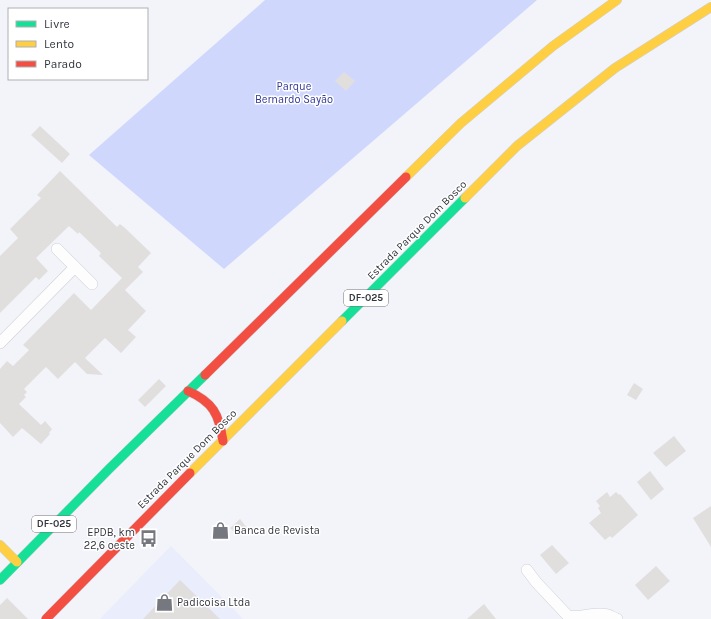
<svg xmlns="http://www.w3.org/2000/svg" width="711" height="619" viewBox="0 0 711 619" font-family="Karla,sans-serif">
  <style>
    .built { fill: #e9edfc }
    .green { fill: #cfd8fc }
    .building { fill: #e1dede }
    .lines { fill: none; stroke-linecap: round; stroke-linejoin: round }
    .street-casing { stroke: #ced0d6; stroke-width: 12 }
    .fast-casing { stroke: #ced0d6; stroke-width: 10 }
    .slow-casing { stroke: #ced0d6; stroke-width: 10 }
    .jam-casing { stroke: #ced0d6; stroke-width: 10 }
    .street { stroke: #fdfdfe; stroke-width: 11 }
    .fast { stroke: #16e098; stroke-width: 9 }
    .slow { stroke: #ffcf43; stroke-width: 9 }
    .jam { stroke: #f24e42; stroke-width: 9 }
    .labels { text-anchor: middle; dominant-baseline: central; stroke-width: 3; stroke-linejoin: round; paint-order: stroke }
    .shield { fill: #fff; stroke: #717278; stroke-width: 1 }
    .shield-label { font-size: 10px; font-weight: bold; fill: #34363e }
    .park-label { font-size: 11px; fill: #303797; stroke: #fff }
    .street-label { font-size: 11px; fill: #34363e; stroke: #fff }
    .poi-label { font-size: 11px; fill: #34363e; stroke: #fff; text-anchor: start }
  </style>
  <rect width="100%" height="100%" fill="#f2f4fa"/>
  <!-- built -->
  <path class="built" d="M171,546l72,73h-143z"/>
  <!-- green -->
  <path class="green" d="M265,0h272l-313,269 -135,-114z"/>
  <!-- building -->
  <path class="building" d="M344,72l11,9 -9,10 -11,-10z
    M40,126l30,28 -8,9 -31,-28z
    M60,171l57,56 3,-3 5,4 26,25 -13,14 5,5 -18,18 21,21 -18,19 8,7 -15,16 -16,-15 -20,20 18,17 -16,-1 -12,-12 -17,17 -12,-12 -22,22 3,3 -3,3 2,2 -7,7 22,21 4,-4 7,8 -3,4 1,1 -9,10 -19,-16 -9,9 -13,-14v-54l7,-8 6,5 16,-16 -6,-5 51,-52 17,17 31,-32 -23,-22 2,-3 -22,-21 -1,2 -9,-8 -33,32 12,13 -9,9 -3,-3 -36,36v-57l18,-18 -8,-9 31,-31 -4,-3z
    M159,379l7,7 -21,21 -7,-7z
    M634,383l9,6 -7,11 -9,-5z
    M674,436l12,15 -20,16 -13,-14z
    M650,471l14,18 -13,11 -14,-18z
    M607,492l3,5 6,-5 3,3 1,-1 18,21 -26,23 -2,-2 -5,4 -16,-17 12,-10 -3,-5 2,-2 -4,-5z
    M711,506v41l-18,-29z
    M240,519l7,9 -9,8 -8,-8z
    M552,545l17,18 -13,11 -16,-19z
    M656,566l14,15 -22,19 -13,-15z
    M180,580l40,39h-77z
    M7,598l21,21h-28v-14z
    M484,604l12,15h-29z"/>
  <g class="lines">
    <defs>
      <path id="street" d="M57,249l35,35
        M0,343l75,-76
        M527,570l9,12 32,34c13,3 27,-5 40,-1 3,1 6,3 9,4"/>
      <path id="fast" d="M342,321l123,-123
        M0,580l109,-111 96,-94"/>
      <path id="slow" d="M406,177l55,-54 92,-77 64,-46
        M465,198l52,-52 98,-78 96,-61
        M190,473l152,-152
        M0,545l17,17"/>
      <path id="jam" d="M205,375l201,-198
        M188,391c25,11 31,23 35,50
        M46,619l144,-146"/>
    </defs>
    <!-- street casing -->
    <use href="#street" class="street-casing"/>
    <!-- fast casing -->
    <use href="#fast" class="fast-casing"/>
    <!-- slow casing -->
    <use href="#slow" class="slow-casing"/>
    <!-- jam casing -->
    <use href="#jam" class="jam-casing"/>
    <!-- street -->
    <use href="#street" class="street"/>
    <!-- fast -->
    <use href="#fast" class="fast"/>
    <!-- slow -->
    <use href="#slow" class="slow"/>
    <!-- jam -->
    <use href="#jam" class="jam"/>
  </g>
  <!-- icons -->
  <defs>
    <symbol id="shop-bare" viewBox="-9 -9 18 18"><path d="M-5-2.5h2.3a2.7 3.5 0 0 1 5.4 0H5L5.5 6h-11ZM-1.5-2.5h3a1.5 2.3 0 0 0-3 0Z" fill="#767880" stroke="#fff" stroke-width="2.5" paint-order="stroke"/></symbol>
    <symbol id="bus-bare" viewBox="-9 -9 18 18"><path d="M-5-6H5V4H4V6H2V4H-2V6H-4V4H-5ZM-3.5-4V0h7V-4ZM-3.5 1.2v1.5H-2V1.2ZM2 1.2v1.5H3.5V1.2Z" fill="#767880" stroke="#fff" stroke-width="2.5" paint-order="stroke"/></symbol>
  </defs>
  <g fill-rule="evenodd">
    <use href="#shop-bare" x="208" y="518" width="25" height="25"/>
    <use href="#bus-bare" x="136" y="526" width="25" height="25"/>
    <use href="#shop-bare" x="152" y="590" width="25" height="25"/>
  </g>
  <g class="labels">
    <!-- shield labels -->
    <g class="shield">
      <rect x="344" y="290" width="44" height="16" rx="3"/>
      <rect x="32" y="516" width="44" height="16" rx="3"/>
    </g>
    <g class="shield-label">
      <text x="366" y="298">DF-025</text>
      <text x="54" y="524">DF-025</text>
    </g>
    <!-- park labels -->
    <g class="park-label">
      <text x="294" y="86">Parque<tspan x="294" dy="13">Bernardo Sayão</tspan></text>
    </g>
    <!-- street labels -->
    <g class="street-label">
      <text transform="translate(417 230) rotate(-45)">Estrada Parque Dom Bosco</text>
      <text transform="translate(187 459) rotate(-45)">Estrada Parque Dom Bosco</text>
    </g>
    <!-- poi labels -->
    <g class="poi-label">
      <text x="234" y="530">Banca de Revista</text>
      <text x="135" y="532" text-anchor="end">EPDB, km<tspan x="135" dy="13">22,6 oeste</tspan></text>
      <text x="177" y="602">Padicoisa Ltda</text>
    </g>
  </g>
  <!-- legend -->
  <rect x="8" y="8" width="140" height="72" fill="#ffffff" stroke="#aeafb2"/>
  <rect x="16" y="21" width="20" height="6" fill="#16e098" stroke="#aeafb2"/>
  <text x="44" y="28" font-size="12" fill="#34363e">Livre</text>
  <rect x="16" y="41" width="20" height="6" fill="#ffcf43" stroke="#aeafb2"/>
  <text x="44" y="48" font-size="12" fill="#34363e">Lento</text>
  <rect x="16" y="61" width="20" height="6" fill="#f24e42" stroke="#aeafb2"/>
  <text x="44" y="68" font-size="12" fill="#34363e">Parado</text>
</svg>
